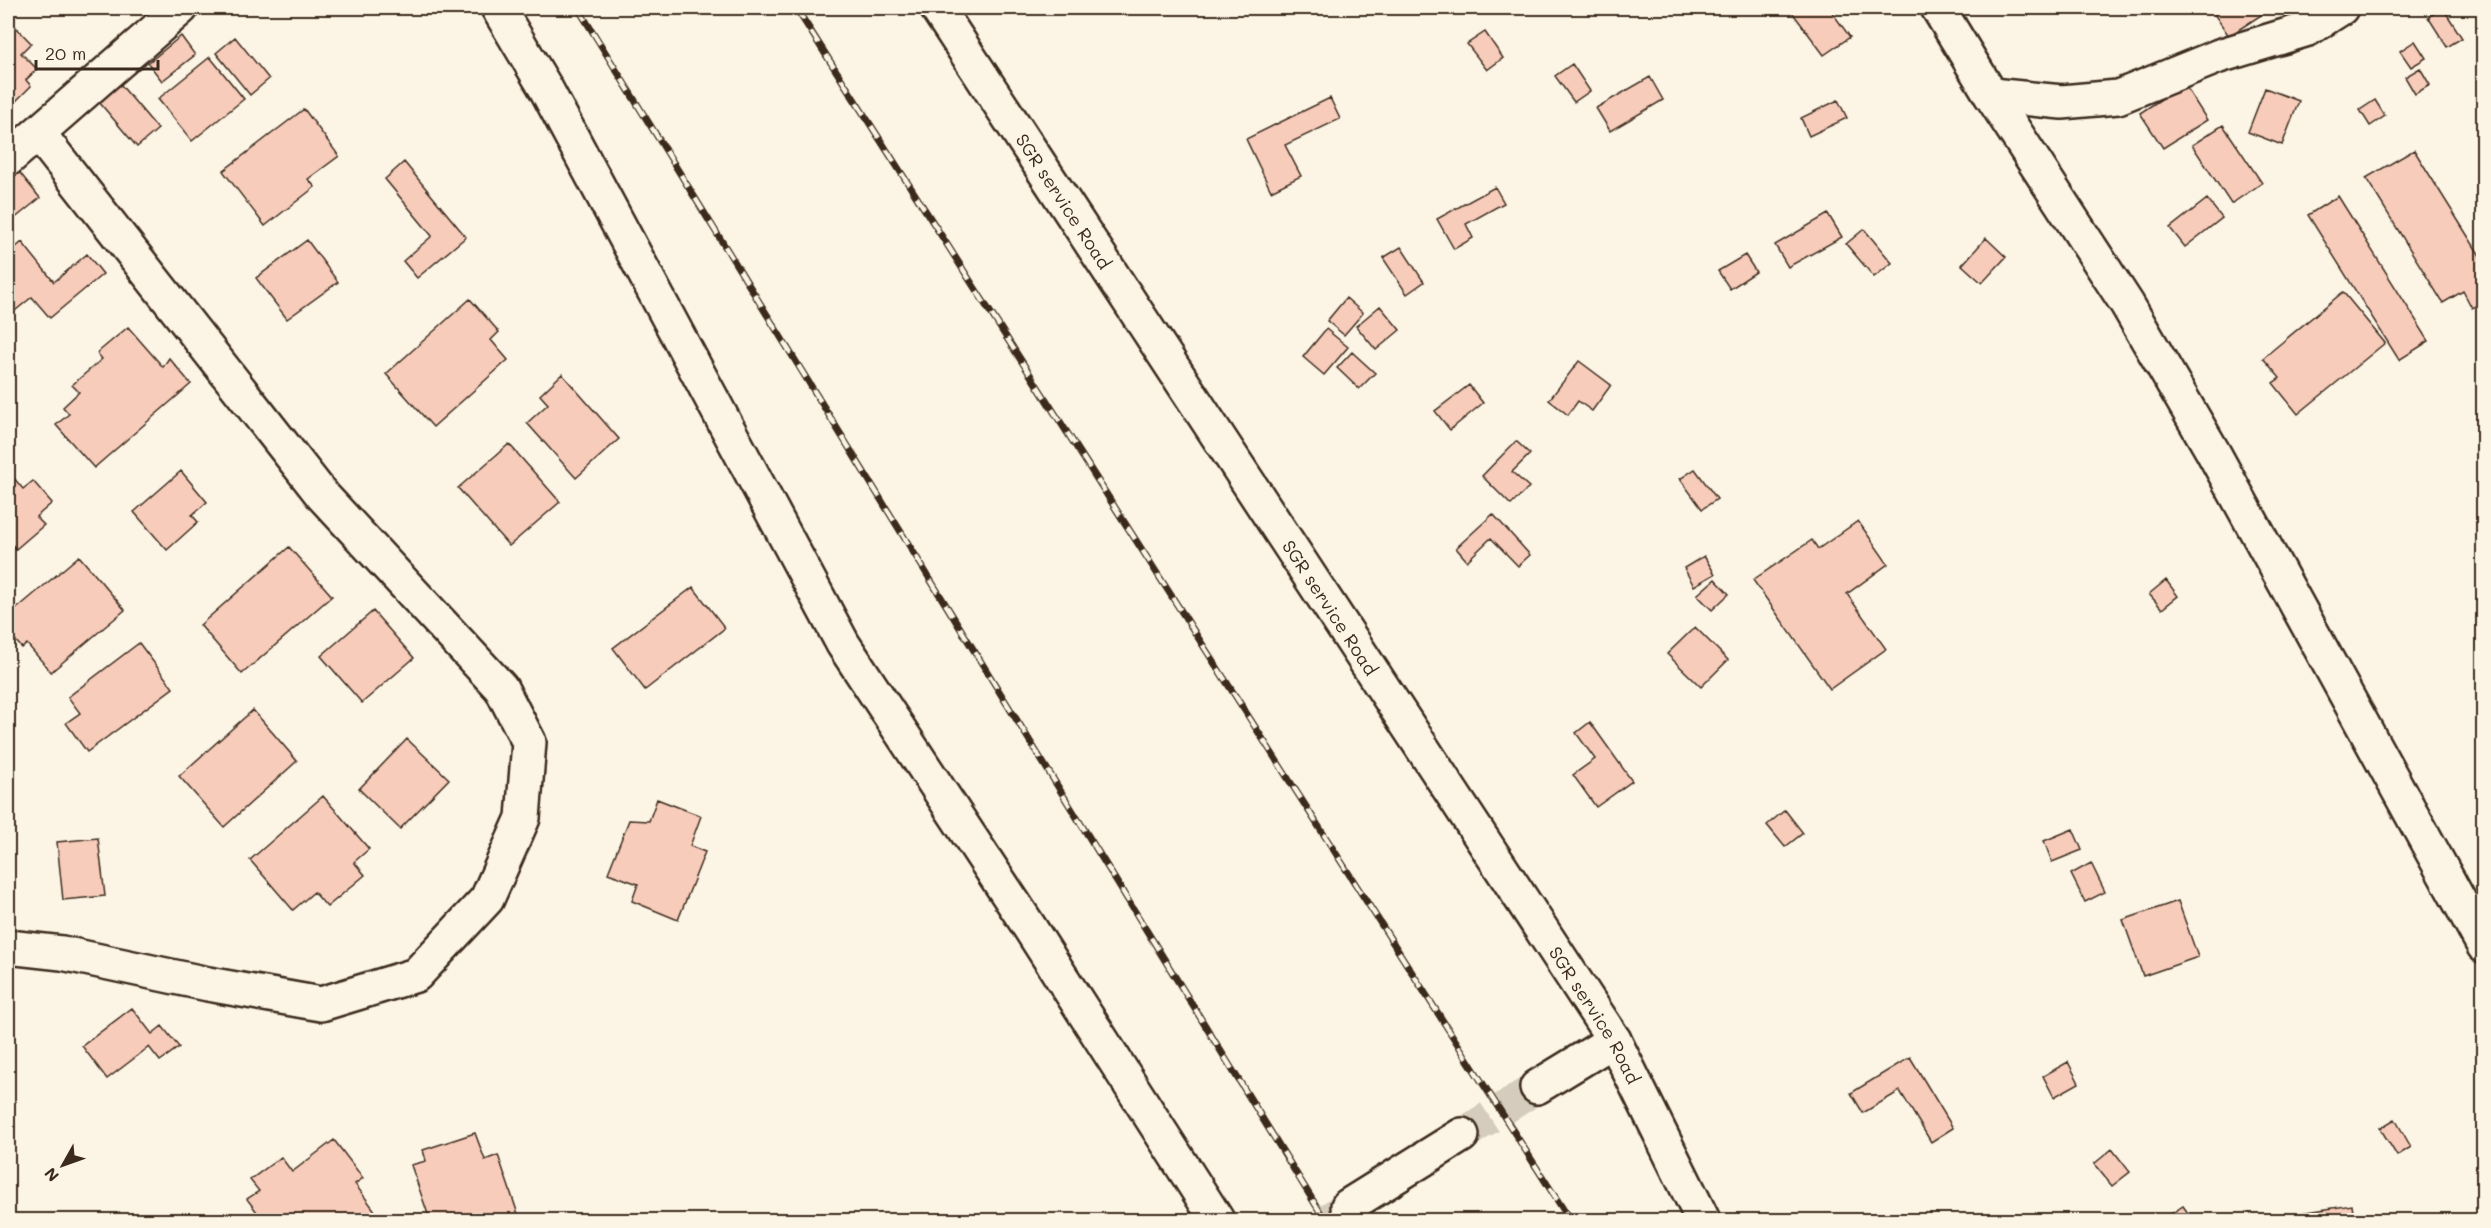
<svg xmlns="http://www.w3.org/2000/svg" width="2491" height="1228" viewBox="0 0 2491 1228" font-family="Mali,sans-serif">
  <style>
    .building { fill: #f8ccba; stroke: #3b2a1e; stroke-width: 1.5 }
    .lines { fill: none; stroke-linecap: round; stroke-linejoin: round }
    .street-tunnel { stroke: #d5ccbd; stroke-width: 33; stroke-dasharray: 33 16; stroke-linecap: butt }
    .street-casing { stroke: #3b2a1e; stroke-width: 38 }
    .street { stroke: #fcf5e5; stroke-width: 33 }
    .rail-casing { stroke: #3b2a1e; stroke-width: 7 }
    .rail { stroke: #fcf5e5; stroke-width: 4.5; stroke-dasharray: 14; stroke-linecap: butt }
    .labels { text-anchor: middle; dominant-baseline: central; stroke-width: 6; stroke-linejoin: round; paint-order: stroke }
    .street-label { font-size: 18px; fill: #3b2a1e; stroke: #fcf5e5 }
  </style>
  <rect width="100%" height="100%" fill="#fcf5e5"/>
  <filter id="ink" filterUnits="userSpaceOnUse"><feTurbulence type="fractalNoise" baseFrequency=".0167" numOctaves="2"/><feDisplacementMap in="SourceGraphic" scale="12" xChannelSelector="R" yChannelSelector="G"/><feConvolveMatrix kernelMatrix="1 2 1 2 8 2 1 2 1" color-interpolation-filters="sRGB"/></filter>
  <g filter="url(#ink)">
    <!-- building -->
    <path class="building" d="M1789,8h40l21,29 -26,18z
      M2217,8h55l-43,28 -17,-25z
      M2443,8l19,30 -15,9 -19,-30z
      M8,19l23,24 -10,10 16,16 -11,11 5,6 -23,23z
      M1485,32l18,26 -16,12 -20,-26z
      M181,36l14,19 -33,26 -14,-18z
      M235,37l34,42 -19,16 -34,-42z
      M2415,41l11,17 -15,9 -11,-16z
      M210,57l34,42 -52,42 -34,-42z
      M1572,64l18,27 -16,11 -19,-26z
      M2420,68l10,17 -15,9 -10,-17z
      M1650,77l13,23 -53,31 -14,-23z
      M120,84l38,45 -21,18 -38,-45z
      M2184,84l23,36 -44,28 -23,-35z
      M2265,88l34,13 -17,44 -34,-13z
      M1330,98l10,21 -55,26 16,31 -30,15 -25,-52z
      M1838,100l9,18 -38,18 -8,-18z
      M2375,100l10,16 -15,10 -10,-16z
      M304,109l35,47 -31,23 7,8 -50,39 -42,-55z
      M2223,125l39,58 -31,21 -39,-59z
      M2414,150l70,112v39l-12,7 -9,-17 -20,12 -77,-125z
      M404,162l62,75 -49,41 -14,-17 29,-25 -47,-57z
      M16,168l24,30 -32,26v-49z
      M1495,187l9,16 -38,21 7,14 -19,11 -17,-30z
      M2338,196l91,145 -30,19 -91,-145z
      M2207,199l15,19 -37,29 -15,-19z
      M1828,214l14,23 -54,30 -13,-22z
      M1864,229l28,34 -18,14 -28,-33z
      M1986,238l20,19 -24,26 -20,-18z
      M307,240l31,42 -51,37 -31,-41z
      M22,242l32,40 33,-28 16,20 -53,44 -18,-21 -21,17 -3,-3v-57z
      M1401,247l23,35 -17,12 -24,-36z
      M1745,255l11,17 -26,17 -12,-18z
      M2343,292l42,51 -87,71 -25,-31 7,-5 -17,-20z
      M1346,298l17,15 -19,22 -17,-14z
      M470,299l29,33 -8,8 17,20 -75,67 -47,-53z
      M1380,306l20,24 -24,20 -20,-24z
      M128,327l35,40 6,-9 22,26 -97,84 -38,-43 13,-11 -6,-7 16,-15 -7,-7 30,-26 -5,-6z
      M1326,329l22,18 -24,28 -21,-18z
      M1352,352l23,21 -16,16 -22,-21z
      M1579,361l32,24 -19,26 -14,-10 -10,14 -19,-15z
      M562,374l57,65 -43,39 -49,-55 21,-19 -8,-9z
      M1469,385l14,18 -33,27 -15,-19z
      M1516,441l14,13 -18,18 17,15 -18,18 -29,-29z
      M509,444l51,58 -51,44 -51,-58z
      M1695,469l22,30 -15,10 -22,-30z
      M8,471l15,18 10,-8 19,22 -16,14 8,8 -28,24 -7,-8 -1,1z
      M181,471l26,31 -15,13 6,7 -31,28 -33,-38z
      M1493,514l37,41 -12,11 -27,-28 -24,23 -11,-13z
      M1858,521l30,43 -41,30 39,55 -56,40 -77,-109 59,-40 6,9z
      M289,547l43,49 -90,78 -42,-49z
      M79,556l46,54 -74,62 -24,-28 -5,4 -14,-16v-16z
      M1704,556l11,18 -21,12 -10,-18z
      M1715,579l14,15 -17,16 -15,-15z
      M2166,580l12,16 -16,13 -13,-15z
      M693,587l32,41 -80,62 -32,-42z
      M373,611l41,47 -52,45 -41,-47z
      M1695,627l33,33 -27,27 -34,-33z
      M139,643l34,45 -86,64 -21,-29 14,-10 -12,-16z
      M253,710l44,51 -73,66 -45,-51z
      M1590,722l42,59 -36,26 -23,-32 22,-16 -19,-26z
      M407,739l42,40 -49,50 -41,-40z
      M323,796l46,53 -15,13 11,13 -38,32 -13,-15 -21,18 -43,-50z
      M657,799l44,17 -11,30 15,6 -27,68 -46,-19 6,-17 -30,-11 21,-53 20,1z
      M1785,810l18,23 -18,14 -18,-22z
      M2073,829l9,21 -30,12 -8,-21z
      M98,838l7,58 -42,4 -6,-58z
      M2091,863l14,29 -20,10 -14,-28z
      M2178,901l20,56 -55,19 -20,-56z
      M132,1008l20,26 10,-8 17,21 -19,14 -11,-14 -42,32 -25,-33z
      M1910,1057l43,71 -22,14 -31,-51 -37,22 -12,-20z
      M2068,1062l11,21 -25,14 -11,-21z
      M2395,1119l16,28 -14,9 -17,-28z
      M475,1133l10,27 13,-5 22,65h-90l-19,-55 15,-4 -3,-11z
      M334,1140l29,38 -8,6 26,35 -118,1 -16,-21 12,-8 -9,-11 31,-23 11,15z
      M2112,1149l18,23 -18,14 -18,-22z
      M2352,1205l2,15h-52l-1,-7z
      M2183,1206l10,14h-31z"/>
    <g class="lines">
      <!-- street-tunnel -->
      <path class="street-tunnel" d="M1462,1135l75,-48
        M1328,1220l20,-14"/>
      <defs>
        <g id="street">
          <path d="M498,8l47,79 298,557 187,284 187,292"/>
          <path id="s1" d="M937,8l677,1032 89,180"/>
          <path d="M1938,8l53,87 136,209 86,148 271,494"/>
          <path d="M1991,95l71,7 56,-5 101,-41 89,-27 33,-21"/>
          <path d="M8,159l173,-151"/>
          <path d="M8,947l54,6 146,31 113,20 95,-29 71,-76 36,-81 6,-76 -28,-54 -178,-192 -284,-362"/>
          <path d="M1537,1087l77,-47"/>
          <path d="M1348,1206l114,-71"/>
        </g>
      </defs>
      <!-- street casing -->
      <use href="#street" class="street-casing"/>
      <!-- street -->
      <use href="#street" class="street"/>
      <defs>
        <path id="rail" d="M578,8l747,1212
          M796,8l774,1212"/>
      </defs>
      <!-- rail casing -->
      <use href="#rail" class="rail-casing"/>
      <!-- rail -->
      <use href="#rail" class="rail"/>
    </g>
  </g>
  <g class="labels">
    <!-- street labels -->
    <g class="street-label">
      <text stroke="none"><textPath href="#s1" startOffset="231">SGR service Road</textPath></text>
      <text stroke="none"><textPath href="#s1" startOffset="717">SGR service Road</textPath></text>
      <text stroke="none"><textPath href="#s1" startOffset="1203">SGR service Road</textPath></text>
    </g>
  </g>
  <!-- margin -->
  <rect width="2491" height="1228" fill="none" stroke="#fcf5e5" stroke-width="30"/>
  <rect x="15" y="15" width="2461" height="1198" fill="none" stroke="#3b2a1e" stroke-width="2" filter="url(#ink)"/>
  <!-- north arrow -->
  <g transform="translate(63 1165) rotate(230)" stroke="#fcf5e5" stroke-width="4.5" paint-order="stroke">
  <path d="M0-4.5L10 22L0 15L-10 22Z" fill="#3b2a1e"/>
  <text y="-9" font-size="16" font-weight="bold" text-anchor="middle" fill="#3b2a1e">N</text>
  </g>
  <!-- scale -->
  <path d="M36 60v9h122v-9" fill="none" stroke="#3b2a1e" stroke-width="3"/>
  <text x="45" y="60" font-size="18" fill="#3b2a1e" stroke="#fcf5e5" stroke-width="4.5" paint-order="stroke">20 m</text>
</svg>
